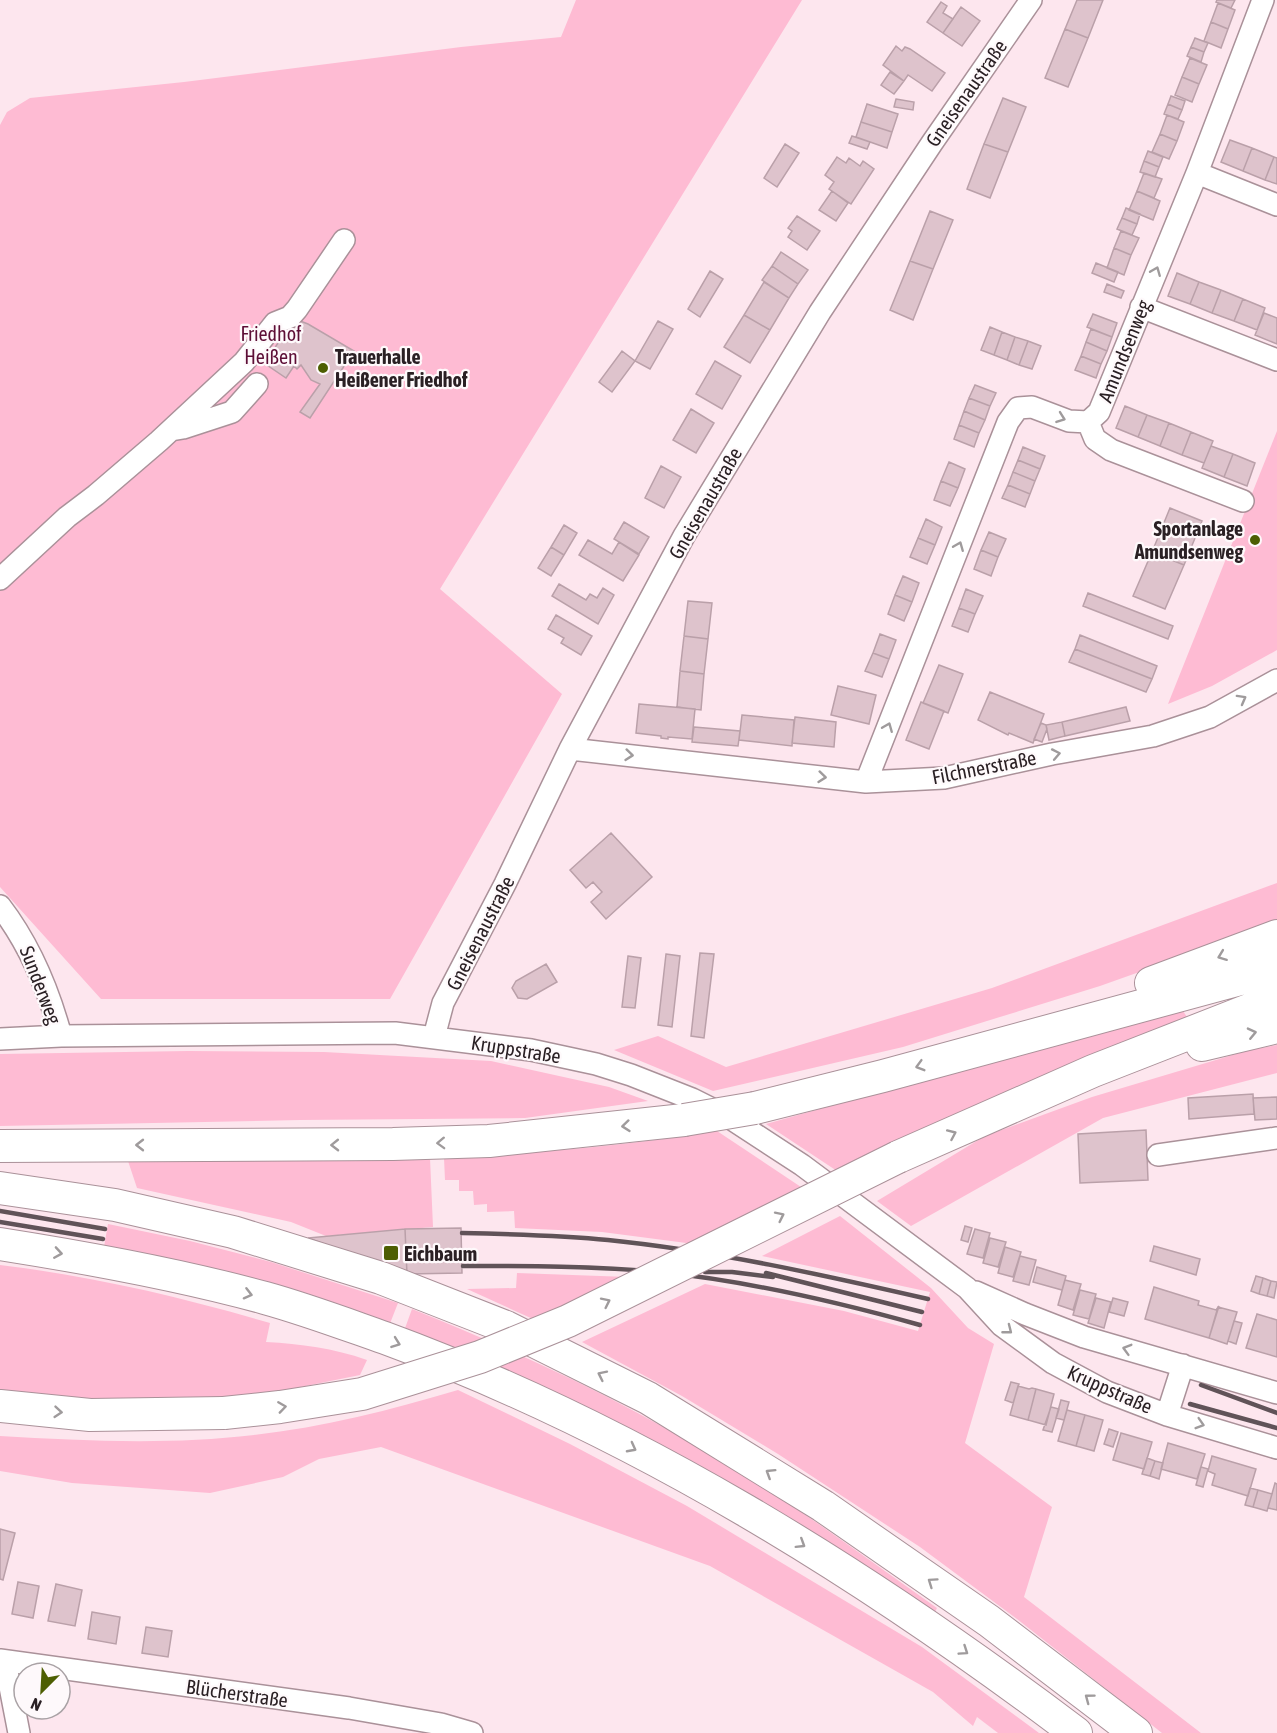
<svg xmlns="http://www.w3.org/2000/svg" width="1277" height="1733" viewBox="0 0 1277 1733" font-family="'Asap Condensed',sans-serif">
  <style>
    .green { fill: #febbd3 }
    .building { fill: #dec3cc; stroke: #baa0a9; stroke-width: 1.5 }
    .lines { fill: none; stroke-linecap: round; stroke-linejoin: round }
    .minor-casing { stroke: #aa9199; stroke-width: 24 }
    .highway-casing { stroke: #aa9199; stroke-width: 34 }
    .minor { stroke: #fff; stroke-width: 21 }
    .highway { stroke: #fff; stroke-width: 32 }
    .rail { stroke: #605358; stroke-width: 4.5 }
    .highway-bridge-casing { stroke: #aa9199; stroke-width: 34; stroke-linecap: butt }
    .highway-bridge { stroke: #fff; stroke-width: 32 }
    .oneway { stroke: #9f9b9c }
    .poi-dot { fill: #4d5e02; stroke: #fef9fb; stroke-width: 2 }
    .labels { text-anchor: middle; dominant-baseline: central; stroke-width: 4.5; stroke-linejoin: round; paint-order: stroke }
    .street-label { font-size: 20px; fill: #2a2024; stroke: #fef9fb }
    .park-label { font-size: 20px; fill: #5d0e36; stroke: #fef9fb }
    .poi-label { font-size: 20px; font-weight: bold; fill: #2a2024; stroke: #fef9fb; text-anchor: start }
  </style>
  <rect width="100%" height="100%" fill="#fde6ee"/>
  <!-- green -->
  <path class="green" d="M576,0h226l-362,589 122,105 -172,305h-289l-101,-112v-762l7,-13 23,-14 154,-16 277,-35 100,-10z
    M1277,431v219l-65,36 -44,18z
    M1277,883v40l-177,63 -197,61 -190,44 -99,-41 44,-14 68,31 266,-79z
    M1181,1008l6,9 -350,154 -71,-47z
    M1277,1045v28l-174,45 -192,108 -34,-25 108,-65 107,-39 154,-46z
    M188,1051l136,1 167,9 118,26 39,14 -123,17 -225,2 -300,6v-72z
    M717,1131l87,58 -110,55 -92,-12 -87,-4 -1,-17 -27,1v-8l-13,1 -1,-14h-14v-11h-14l-1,-22c92,-5 182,-12 273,-27z
    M430,1158l3,69 -107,9 -35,-14 -154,-34 -9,-27z
    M840,1216l91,72 37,40 26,16 -29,99 87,64 -28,90 177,136h-39l-145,-114 -97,-72 -142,-93 -96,-58 -100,-54 123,-58 139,27 74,20 12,-39 -168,-36z
    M108,1224l82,17 81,21 127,41 -9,23 -285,-79z
    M0,1265c92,11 181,32 270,58l-4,19c35,2 67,6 101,18l-7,15 -74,15 -74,9 -176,2 -36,-6z
    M517,1273l111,4 -95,42 -66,-30 49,-1z
    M412,1309c123,49 242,107 353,179 59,38 115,80 172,120l-3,6 -530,-283z
    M458,1390l112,54 117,62 235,141 117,86h-41l-21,-16 -4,9 -40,-34 -223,-126 -329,-119 -62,12 -36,18 -73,16 -138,-10 -72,-12v-35c84,5 170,9 254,-1 70,-8 137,-25 204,-45z"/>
  <!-- building -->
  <path class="building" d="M1077,0h26l-15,38 -23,-9z
    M1217,0h18l-4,8 -15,-6z
    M941,2l6,4 -4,7 10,6 -10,14 -16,-11z
    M1218,3l17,7 -7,19 -17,-7z
    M961,7l19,14 -18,25 -19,-13z
    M1211,22l17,7 -7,19 -17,-7z
    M1065,29l23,9 -20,49 -23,-9z
    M1195,38l13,5 -4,9 -13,-5z
    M896,46l6,5 3,-4 5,2 35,24 -13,18 -24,-16 -4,6 -21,-16z
    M1191,47l13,5 -3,10 -14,-6z
    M1190,58l17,7 -8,19 -17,-7z
    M890,72l14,9 -10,13 -13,-9z
    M1182,77l17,7 -7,18 -17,-7z
    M1171,96l14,5 -3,9 -14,-6z
    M1003,98l23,9 -18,45 -24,-8z
    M896,99l18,3 -1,8 -19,-3z
    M867,104l31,10 -6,18 -31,-10z
    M1168,104l14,6 -4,9 -14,-5z
    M1167,115l17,7 -7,19 -17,-7z
    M861,122l31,10 -5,16 -31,-11z
    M1160,134l17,7 -8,18 -17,-7z
    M852,136l18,6 -3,7 -18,-6z
    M1230,140l22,8 -9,23 -22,-9z
    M785,144l14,9 -22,34 -13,-9z
    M984,144l24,8 -18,46 -23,-9z
    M1252,148l22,9 -9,23 -22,-9z
    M1148,151l15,6 -4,10 -15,-6z
    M837,157l9,6 3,-5 11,8 3,-5 11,8 -23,35 -22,-15 5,-7 -9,-7z
    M1274,157l3,1v26l-12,-4z
    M1144,161l15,6 -4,10 -15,-5z
    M1144,173l18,6 -8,19 -17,-7z
    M832,191l16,12 -12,18 -17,-11z
    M1137,191l23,10 -7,19 -24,-10z
    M1126,208l14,6 -3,10 -15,-6z
    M930,211l23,9 -20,49 -23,-8z
    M797,216l23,15 -13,19 -19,-13 4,-6 -4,-3z
    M1122,218l15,6 -5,11 -15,-6z
    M1121,231l18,7 -8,17 -17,-7z
    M1114,248l17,7 -7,20 -17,-7z
    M781,252l27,18 -10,14 -26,-18z
    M910,261l23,8 -20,51 -23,-10z
    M1096,263l22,9 -4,10 -22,-9z
    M772,266l26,18 -9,14 -27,-18z
    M710,271l13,8 -23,38 -12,-8z
    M1177,273l22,9 -9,22 -22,-8z
    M764,282l25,16 -19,32 -26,-15z
    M1199,282l22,8 -9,23 -22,-9z
    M1107,284l17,7 -3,7 -17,-6z
    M1221,290l22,9 -9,22 -22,-8z
    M1243,299l22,9 -8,22 -23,-9z
    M1264,313l13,5v26l-22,-9z
    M1093,314l24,9 -5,14 -25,-10z
    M744,315l26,15 -20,33 -26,-16z
    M295,319l13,5 46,27 -44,67 -10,-6 20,-28 -9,-4 -10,-15 -4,4 -3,-3 -8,12 -22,-15z
    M658,321l15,8 -23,40 -15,-8z
    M990,327l12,5 -8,23 -13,-5z
    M1091,329l21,8 -5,14 -21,-9z
    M1002,332l13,5 -8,23 -13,-5z
    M1015,337l13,4 -9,24 -12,-5z
    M1028,341l13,5 -9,23 -13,-4z
    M1086,342l21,9 -6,13 -20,-8z
    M622,351l13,10 -23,31 -13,-10z
    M1081,356l20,8 -5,14 -21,-8z
    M715,361l26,15 -19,33 -26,-15z
    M975,385l21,8 -6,13 -21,-8z
    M969,398l21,8 -5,14 -21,-9z
    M1125,406l22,9 -9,22 -22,-9z
    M691,409l23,14 -18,30 -23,-13z
    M964,411l21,9 -6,13 -20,-8z
    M1147,415l22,8 -9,23 -22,-9z
    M1169,423l22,9 -9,23 -22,-9z
    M959,425l20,8 -5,14 -20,-8z
    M1191,432l22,9 -9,22 -22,-8z
    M1211,446l22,8 -9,23 -22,-9z
    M1023,447l22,9 -5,13 -22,-9z
    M1233,454l22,9 -8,23 -23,-9z
    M1018,460l22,9 -5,12 -22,-9z
    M949,462l16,7 -7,19 -17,-7z
    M661,466l20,11 -17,31 -19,-10z
    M1013,472l22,9 -5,13 -22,-9z
    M941,481l17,7 -8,18 -16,-6z
    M1008,485l22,9 -5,13 -23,-9z
    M1170,508l32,13 -18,44 -32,-13z
    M926,519l16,8 -7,18 -17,-7z
    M624,522l25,15 -10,17 -25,-15z
    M564,525l13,8 -13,22 -13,-8z
    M989,532l17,7 -8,18 -17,-7z
    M918,538l17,7 -8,19 -17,-7z
    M588,540l24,14 7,-12 20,13 -16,26 -44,-26z
    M551,547l13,8 -13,21 -13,-8z
    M981,550l17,7 -7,19 -17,-7z
    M1152,552l32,13 -19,44 -32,-13z
    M903,576l16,7 -7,19 -17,-7z
    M559,584l27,16 4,-6 7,4 6,-10 11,7 -16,29 -46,-28z
    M966,589l17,7 -8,18 -16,-6z
    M1088,593l85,33 -5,13 -85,-33z
    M895,595l17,7 -8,19 -16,-7z
    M688,601l24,2 -4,36 -24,-3z
    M959,608l16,6 -7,18 -16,-6z
    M556,615l36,21 -11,19 -20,-12 3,-5 -16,-9z
    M880,634l16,6 -7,19 -16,-6z
    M1080,635l77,31 -5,13 -77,-30z
    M684,636l24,3 -4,35 -24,-3z
    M1075,649l77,30 -6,13 -77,-30z
    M873,653l16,6 -7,18 -17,-6z
    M939,665l24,9 -15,39 -25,-10z
    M680,671l24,3 -3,36 -24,-3z
    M838,686l38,9 -7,29 -38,-9z
    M990,692l54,22 -11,29 -24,-10 -1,2 -30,-15z
    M921,702l23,9 -15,38 -23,-9z
    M639,704l56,5 -3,30 -24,-2v2l-7,-1v-2l-25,-3z
    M1126,707l4,14 -65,15 -3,-14z
    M742,715l52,5 -2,26 -53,-6z
    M795,717l41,5 -2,25 -42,-4z
    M1062,722l3,14 -16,4 -3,-15z
    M1041,723l5,2 1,4 -5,13 -8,-3z
    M694,727l46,4 -2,15 -46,-4z
    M611,833l41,44 -46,42 -15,-17 11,-10 -9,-10 -7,6 -16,-18z
    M700,953l14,1 -10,84 -13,-2z
    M666,954l14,2 -8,71 -14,-2z
    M628,956l13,2 -6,50 -13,-1z
    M546,964l11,18 -30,17 -9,-1 -6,-10 4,-7z
    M1253,1094l1,20 -65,5 -1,-21z
    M1277,1097v22l-22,1 -2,-22z
    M1146,1130l2,50 -68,3 -2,-49z
    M965,1226l7,2 -4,14 -7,-2z
    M461,1228l1,45 -55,1 -2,-45z
    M405,1229l2,45 -99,-36z
    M975,1229l15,4 -7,25 -16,-4z
    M990,1238l16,4 -8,25 -15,-4z
    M1154,1246l46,13 -4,16 -46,-14z
    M1005,1247l16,5 -8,25 -15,-4z
    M1020,1256l16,4 -7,25 -16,-4z
    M1037,1267l29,9 -4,14 -29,-8z
    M1256,1276l7,2 -4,16 -8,-3z
    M1263,1278l8,3 -4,15 -8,-2z
    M1065,1280l16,4 -8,26 -15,-5z
    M1271,1281l6,1 -3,16 -7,-2z
    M1154,1287l45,14 -1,4 18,5 3,-4 -10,32 -64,-19z
    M1080,1290l16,4 -7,25 -16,-4z
    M1096,1298l15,4 -7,26 -16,-5z
    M1113,1298l15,4 -4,14 -15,-4z
    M1218,1307l19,5 -10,32 -18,-6z
    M1257,1314l20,6v37l-31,-9z
    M1234,1321l8,2 -6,21 -8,-3z
    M1011,1382l8,2 -6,19 -8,-3z
    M1018,1386l11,3 3,-1 4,1 -8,31 -18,-5z
    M1036,1389l18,5 -8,31 -18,-5z
    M1061,1400l8,2 -5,18 -8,-2z
    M1051,1407l8,2 -7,23 -9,-2z
    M1067,1410l18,5 -9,31 -18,-5z
    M1085,1415l18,5 -9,31 -18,-5z
    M1109,1429l9,3 -5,15 -9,-3z
    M1121,1433l31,9 -8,27 -31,-9z
    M1168,1443l37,11 -8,25 -36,-10z
    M1212,1456l44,13 -8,27 -36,-11 3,-11 -7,-3z
    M1147,1458l8,3 -5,15 -8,-2z
    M1155,1461l8,2 -4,16 -9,-3z
    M1201,1467l7,2 -5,18 -7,-2z
    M1275,1483l2,1v26l-9,-2z
    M1250,1488l8,2 -5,17 -8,-2z
    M1258,1490l14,4 -5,17 -14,-4z
    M0,1529l15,4 -12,47 -3,-1z
    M18,1582l21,4 -6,32 -21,-4z
    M56,1584l26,6 -7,36 -27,-5z
    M92,1612l28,5 -4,27 -28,-5z
    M146,1627l26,4 -4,26 -26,-4z"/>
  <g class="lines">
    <defs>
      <path id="minor" d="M1197,173l80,32
        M1141,307l136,53
        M1088,422l7,17 16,11 132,51
        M171,430l12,-2 49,-16 25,-28
        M0,579l67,-62 29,-22 63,-54 85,-79 31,-39 15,-6 7,-8 47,-69
        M570,749l296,33 78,-4 108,-24 101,-18 57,-19 67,-37
        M866,782l142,-360 10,-14 14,-1 37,14 19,1 11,-10 98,-239 66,-173
        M0,906c30,39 48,82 61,130
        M434,1037l9,-34 62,-119 65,-135 114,-213 136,-224 112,-169 99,-143
        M0,1039l61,-3 334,-3 136,17 65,14 35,11 61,24 38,19 72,47 165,123 34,37 52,38 54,29 60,23 110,33
        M1158,1155l119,-17
        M976,1292l49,22 59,23 193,56
        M1167,1415l16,-50
        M0,1660l349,48 92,16 31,9
        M5,1661l14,72"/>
      <path id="highway" d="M1151,983l126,-47
        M1202,1045l75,-18
        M755,1108l128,-32 394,-107
        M0,1146l393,-2 96,-3 195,-21
        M898,1157l195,-86 184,-72
        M0,1188l115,17 118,27 148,46 125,49 142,71 175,108 166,115 147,112
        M0,1244c89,14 178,30 265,54 40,11 80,26 120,40 250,92 479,235 691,395
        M0,1406l90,9 134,-2"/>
    </defs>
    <!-- minor casing -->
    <use href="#minor" class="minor-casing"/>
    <!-- highway casing -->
    <use href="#highway" class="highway-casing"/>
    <!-- minor -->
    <use href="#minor" class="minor"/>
    <!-- highway -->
    <use href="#highway" class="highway"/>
    <!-- rail -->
    <path class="rail" d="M0,1211l105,18
      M0,1222l103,17
      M462,1233c49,1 98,2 146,7 108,11 215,35 320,59
      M463,1266c65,0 131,0 197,6 88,9 174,29 260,53
      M705,1272h27l41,5
      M766,1273l156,39
      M1201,1385l76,28
      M1190,1404l87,24"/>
    <defs>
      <path id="highway-bridge" d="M684,1120l71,-12
        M224,1413l56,-6 82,-13 118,-37 88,-36 330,-164"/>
    </defs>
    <!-- highway-bridge casing -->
    <use href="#highway-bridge" class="highway-bridge-casing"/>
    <!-- highway-bridge -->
    <use href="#highway-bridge" class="highway-bridge"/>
  </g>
  <!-- one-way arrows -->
  <defs><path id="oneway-chevron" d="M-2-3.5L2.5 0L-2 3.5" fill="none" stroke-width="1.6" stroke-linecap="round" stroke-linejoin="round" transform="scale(1.5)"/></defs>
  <g class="oneway">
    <use href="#oneway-chevron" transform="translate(1156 271) rotate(-68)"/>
    <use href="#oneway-chevron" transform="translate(1061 418) rotate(20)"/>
    <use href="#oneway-chevron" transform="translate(959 546) rotate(-68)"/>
    <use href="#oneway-chevron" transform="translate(1242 699) rotate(-29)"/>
    <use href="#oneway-chevron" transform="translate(888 727) rotate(-68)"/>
    <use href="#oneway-chevron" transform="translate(1056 754) rotate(-11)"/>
    <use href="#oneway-chevron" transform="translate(629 755) rotate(6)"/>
    <use href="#oneway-chevron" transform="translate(822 777) rotate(6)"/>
    <use href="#oneway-chevron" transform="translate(1222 956) rotate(159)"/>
    <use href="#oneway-chevron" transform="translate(1252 1033) rotate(-13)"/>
    <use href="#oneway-chevron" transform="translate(920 1066) rotate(164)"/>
    <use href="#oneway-chevron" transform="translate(626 1126) rotate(174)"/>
    <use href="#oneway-chevron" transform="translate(952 1134) rotate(-24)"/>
    <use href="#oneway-chevron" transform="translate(441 1143) rotate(178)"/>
    <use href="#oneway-chevron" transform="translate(140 1145) rotate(180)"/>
    <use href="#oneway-chevron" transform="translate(335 1145) rotate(179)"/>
    <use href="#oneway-chevron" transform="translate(780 1216) rotate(-26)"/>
    <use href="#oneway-chevron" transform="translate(58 1253) rotate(9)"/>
    <use href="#oneway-chevron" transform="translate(248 1294) rotate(14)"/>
    <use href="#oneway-chevron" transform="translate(606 1302) rotate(-26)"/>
    <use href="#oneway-chevron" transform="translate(1008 1330) rotate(38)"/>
    <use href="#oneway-chevron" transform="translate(396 1343) rotate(20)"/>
    <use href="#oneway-chevron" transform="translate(1127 1349) rotate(-164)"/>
    <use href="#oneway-chevron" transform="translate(602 1375) rotate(-154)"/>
    <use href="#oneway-chevron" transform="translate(282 1407) rotate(-8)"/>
    <use href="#oneway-chevron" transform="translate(58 1412) rotate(5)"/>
    <use href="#oneway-chevron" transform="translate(1200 1424) rotate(17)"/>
    <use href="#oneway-chevron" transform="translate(632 1448) rotate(28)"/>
    <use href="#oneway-chevron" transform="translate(770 1473) rotate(-148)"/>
    <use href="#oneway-chevron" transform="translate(801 1544) rotate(32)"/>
    <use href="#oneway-chevron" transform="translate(932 1582) rotate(-145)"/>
    <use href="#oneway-chevron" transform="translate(964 1651) rotate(34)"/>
    <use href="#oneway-chevron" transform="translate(1089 1698) rotate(-143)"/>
  </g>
  <!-- markers -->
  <g class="poi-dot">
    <circle cx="323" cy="368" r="6"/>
    <circle cx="1255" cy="540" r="6"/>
    <rect x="383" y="1245" width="16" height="16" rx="3"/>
  </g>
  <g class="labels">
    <!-- street labels -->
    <g class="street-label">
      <text transform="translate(966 93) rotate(-55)">Gneisenaustraße</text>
      <text transform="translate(1124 351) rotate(-68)">Amundsenweg</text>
      <text transform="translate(705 503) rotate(-60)">Gneisenaustraße</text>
      <text transform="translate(984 767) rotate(-11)">Filchnerstraße</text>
      <text transform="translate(480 933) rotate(-63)">Gneisenaustraße</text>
      <text transform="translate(41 985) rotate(69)">Sunderweg</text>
      <text transform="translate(516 1049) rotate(9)">Kruppstraße</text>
      <text transform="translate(1110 1389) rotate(24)">Kruppstraße</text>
      <text transform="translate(237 1693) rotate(8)">Blücherstraße</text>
    </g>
    <!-- park labels -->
    <g class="park-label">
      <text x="271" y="333">Friedhof<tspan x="271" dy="23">Heißen</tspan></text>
    </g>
    <!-- poi labels -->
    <g class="poi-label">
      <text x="335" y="356">Trauerhalle<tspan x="335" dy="23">Heißener Friedhof</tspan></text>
      <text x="1243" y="528" text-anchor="end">Sportanlage<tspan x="1243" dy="23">Amundsenweg</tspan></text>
      <text x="404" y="1253">Eichbaum</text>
    </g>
  </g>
  <!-- north arrow -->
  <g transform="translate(42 1691) rotate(204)"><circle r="28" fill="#fef9fb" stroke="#a9a2a5" stroke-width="1.5"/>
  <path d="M0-4.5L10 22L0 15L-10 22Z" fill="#4d5e02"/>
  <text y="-9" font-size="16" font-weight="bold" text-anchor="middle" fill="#2a2024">N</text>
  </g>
</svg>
